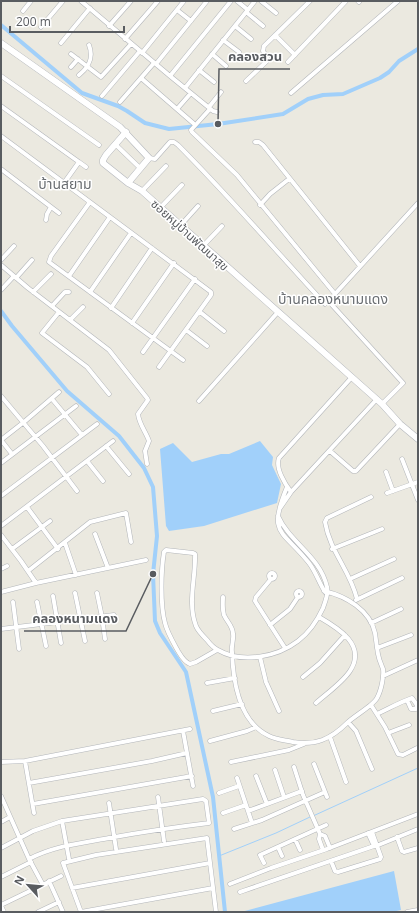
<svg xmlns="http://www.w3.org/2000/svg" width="419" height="913" viewBox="0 0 419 913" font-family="'Open Sans','Noto Sans Thai',sans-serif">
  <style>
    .water { fill: #a1d0fa }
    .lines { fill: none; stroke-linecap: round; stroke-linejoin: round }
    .stream { stroke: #a1d0fa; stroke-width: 1 }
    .canal { stroke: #a1d0fa; stroke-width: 4 }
    .street-casing { stroke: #b3b6ba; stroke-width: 5 }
    .secondary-casing { stroke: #b4b7bc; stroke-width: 7 }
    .street { stroke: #fff; stroke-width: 4 }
    .secondary { stroke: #fff; stroke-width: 6 }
    .labels { text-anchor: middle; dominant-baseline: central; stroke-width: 3; stroke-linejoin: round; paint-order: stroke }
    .street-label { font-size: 12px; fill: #595c60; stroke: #fff }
    .quarter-label { font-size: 14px; fill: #6a6e72; stroke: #fff }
    .leader { fill: none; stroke: #595c60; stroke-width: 1.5 }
    .callout-dot { fill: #595c60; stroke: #fff; stroke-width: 1.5 }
    .callout-label { font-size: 13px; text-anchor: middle; font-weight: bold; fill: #595c60; stroke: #fff; stroke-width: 3; stroke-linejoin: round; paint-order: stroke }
  </style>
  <rect width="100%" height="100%" fill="#ebe9e0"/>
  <!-- water -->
  <path class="water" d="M260,441l13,16 -1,8 9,19 -4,19 -73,23 -35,5 -3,-5 -6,-77 13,-6 19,19 29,-8h8z
    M394,871l7,39 -9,2h-151z"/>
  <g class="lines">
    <!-- stream -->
    <path class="stream" d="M313,816l105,-48
      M219,856l57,-23 34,-16"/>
    <!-- canal -->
    <path class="canal" d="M1,25l81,68 36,13 9,5 18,12 24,6 49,-5 65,-10 25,-15 15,-4 20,-1 37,-16 9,-6 10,-11 19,-12
      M1,311l11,15 55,65 52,45 25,32 9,19 4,49 -4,38 2,47 5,12 26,39 27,125 12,115"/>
    <defs>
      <path id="street" d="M81,1l89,75 43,35 4,1
        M237,1l11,9
        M261,1l15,12
        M358,1l1,1
        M177,10l14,11
        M23,11l8,-10
        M246,12l17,14
        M109,26l22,-25
        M235,26l16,13
        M41,27l22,-26
        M275,35l20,20
        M125,39l33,-38
        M223,40l16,12
        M61,43l29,-35
        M142,53l42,-52
        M71,54l30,23 30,-33
        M212,54l14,12
        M288,62l58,-61
        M156,64l51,-63
        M71,67l7,-8
        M199,70l15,12
        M79,75c10,-8 15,-17 10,-30
        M1,76l98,69
        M170,76l61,-75
        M141,78l52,45
        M246,81l21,-20v-4l-4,-6 1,-5 46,-45
        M185,88l70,-87
        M291,93l107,-92
        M102,96l38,-45
        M120,102l34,-39
        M1,106l78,56 -15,21
        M209,107l12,-15
        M177,109l14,-16
        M210,109l-19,21 1,2 45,43 98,119
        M1,136l210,156v3l-52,72
        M255,142h4l4,3 97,121
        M115,144l25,24
        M149,158l6,1 15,-17h4l4,3c51,51 98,106 147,159
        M79,162l7,5
        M1,169l58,44
        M142,191l24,-25
        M90,202l-39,54 -2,6 134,98
        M260,205l10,-11 19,-15
        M160,208l22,-23
        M46,220l1,-6 4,-7
        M180,226l18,-20
        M203,246l19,-20
        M1,260l13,-14
        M1,265l27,23 81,62 38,48 1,2 -10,14c1,10 8,18 11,27l-4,10 2,13
        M69,276l41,-59
        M16,278l16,-18
        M1,290l13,-14
        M33,292l18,-18
        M90,292l41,-59
        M52,306l12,-13 1,-1h4
        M111,308l41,-60
        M59,312l-17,21 45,34 22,27
        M200,312l24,19
        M70,320l13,-13
        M132,323l42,-60
        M186,330l21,16
        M143,352l52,-73
        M1,396l42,50 34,45
        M52,399l30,36
        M199,401l79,-89
        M382,404l21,-21 -71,-78 -2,-4 5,-7 83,-91
        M1,440l23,-18 35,-30
        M1,440l11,14
        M106,446l23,28
        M330,451l23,20h3l44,-47
        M402,459l16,41
        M87,461l16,20
        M1,463l75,-57
        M386,472l7,19
        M287,487c-20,48 -5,42 22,76 7,9 10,20 16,29
        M291,492l86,-93
        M387,493l31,-11
        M1,496l96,-72
        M27,507l31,42
        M280,508l11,-16c-6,-8 -16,-24 -12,-34l73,-81
        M1,526l112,-85
        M95,534l13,34
        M1,535l20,26 15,22
        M65,543l11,32
        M12,549l38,-28
        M332,549l50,-20
        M1,569l6,-3
        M28,571l62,-49 36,-9 5,29
        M269 576a3 3 0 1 1 6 0a3 3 0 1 1-6 0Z
        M271,579l-15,18 -1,4 30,47
        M350,579l44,-20
        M296 594a3 3 0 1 1 6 0a3 3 0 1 1-6 0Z
        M1,592l35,-9 110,-23
        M75,593l10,48
        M97,593l5,24 3,22
        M53,596l8,47
        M223,597c0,6 -1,12 1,18 3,7 9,11 9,19 1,6 -2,12 -1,18 1,29 7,70 37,84 8,4 16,4 24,6 22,4 38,-3 54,-19 7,-7 27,-18 30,-25 4,-7 7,-21 6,-29 -2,-5 -4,-9 -5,-15 -1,-6 -2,-14 -3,-21 -5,-23 -29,-37 -51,-42
        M357,599c-7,-29 -27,-47 -32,-77l2,-4 44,-21
        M356,600l46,-22
        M13,602l6,47
        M37,602l9,44
        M371,623l30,-14
        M270,625l20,-16 8,-12
        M1,629l113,-14
        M377,648l34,-13
        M217,650l-21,12 -6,2c-6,-2 -9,-8 -12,-13 -5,-9 -11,-19 -13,-28 -5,-18 -4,-53 -1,-71l2,-2 27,3 2,1c1,24 -8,48 1,72 2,5 7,10 11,14 3,4 7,8 11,10 24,14 59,7 80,-9 12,-9 19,-20 25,-33 2,-6 6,-15 4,-21 -7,-31 -37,-44 -49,-71
        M260,657l6,25 13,29
        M383,676l35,-16
        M303,677l17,-14 25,-28
        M207,683l28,-5
        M316,703c10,-9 26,-20 34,-32 17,-26 -12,-43 -31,-54
        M371,705l14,22 13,27 5,1 14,-7
        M213,711l29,-7
        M377,714c11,-5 23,-12 35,-16l5,7 -1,4h-5l-4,-9
        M348,722l8,9 16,38
        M183,731l10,55
        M388,733l21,-8
        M330,737l16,45
        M210,741l37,-10 9,-4
        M25,761l9,52
        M1,762l24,-1 165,-32
        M231,762l58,-12 15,-6
        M314,764l13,33
        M294,767l9,28 17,39
        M275,770l9,27
        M256,776l11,28
        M237,778l15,45
        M29,783l123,-22 35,-8
        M219,793l20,-7
        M1,796l28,63 14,26
        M158,797l6,44
        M109,803l7,46
        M33,804l159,-28
        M248,811l54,-20
        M223,813l23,-8
        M62,821l7,38
        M1,822l9,-5
        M234,829l28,-9 63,-28
        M397,837l5,14 2,1 14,-4
        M295,839l5,11
        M376,846l42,-17
        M278,847l4,9
        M1,848l32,-17 29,-10 141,-22 3,2 3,22c-33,4 -67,9 -100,15 -28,5 -55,8 -80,21
        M323,850l-4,-11 1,-5 5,2 5,12
        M331,861l4,10 3,1 42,-13 1,-2 -9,-25
        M264,863l-4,-8 66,-30
        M1,877l30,-15
        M49,881l14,31
        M230,884l41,-16 56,-19 91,-35
        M72,888l138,-25
        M240,892l134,-46 -6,-13
        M1,905l60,-29
        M1,906l3,6
        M38,912l21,-10
        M81,912l-18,-49 33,-8 111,-17 9,74
        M81,912l132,-24
        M407,912l11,-2"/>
      <path id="secondary" d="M1,43l119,84 29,31 -21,25
        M126,132l-20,23 -3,5v3l25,20 14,8 240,213 18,20 18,15"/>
    </defs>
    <!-- street casing -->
    <use href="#street" class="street-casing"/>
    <!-- secondary casing -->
    <use href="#secondary" class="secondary-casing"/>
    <!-- street -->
    <use href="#street" class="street"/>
    <!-- secondary -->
    <use href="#secondary" class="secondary"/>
  </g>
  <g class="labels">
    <!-- street labels -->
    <g class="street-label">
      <text transform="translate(190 235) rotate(42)">ซอยหมู่บ้านพัฒนาสุข</text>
    </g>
    <!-- quarter labels -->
    <g class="quarter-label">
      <text x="65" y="183">บ้านสยาม</text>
      <text x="333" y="298">บ้านคลองหนามแดง</text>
    </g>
  </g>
  <!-- callouts -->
  <path class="leader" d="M218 124L219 69H290M153 574L126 631H24"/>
  <g class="callout-dot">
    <circle cx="218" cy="124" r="4"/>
    <circle cx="153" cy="574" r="4"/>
  </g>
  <g class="callout-label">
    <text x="255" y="61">คลองสวน</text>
    <text x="75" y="623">คลองหนามแดง</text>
  </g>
  <!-- border -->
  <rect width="419" height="913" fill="none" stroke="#595c60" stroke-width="4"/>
  <!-- north arrow -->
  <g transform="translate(28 885) rotate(297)" stroke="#ffffff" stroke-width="3" paint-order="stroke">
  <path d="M0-3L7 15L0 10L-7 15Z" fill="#595c60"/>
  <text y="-6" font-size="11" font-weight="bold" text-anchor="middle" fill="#595c60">N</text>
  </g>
  <!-- scale -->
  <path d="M10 26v6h114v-6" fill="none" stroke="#595c60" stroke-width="2"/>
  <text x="16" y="26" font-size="12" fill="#595c60" stroke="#ffffff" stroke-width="3" paint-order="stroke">200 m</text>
</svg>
